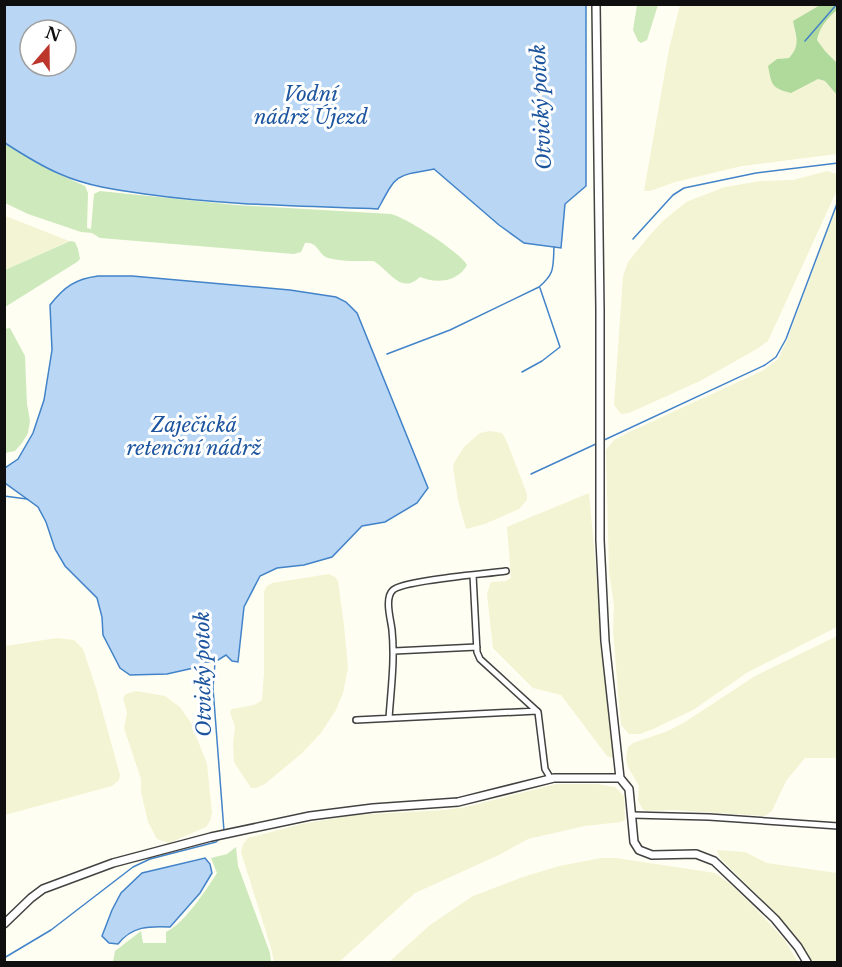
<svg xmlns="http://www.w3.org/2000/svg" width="842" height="967" viewBox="0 0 842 967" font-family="'Libre Baskerville',serif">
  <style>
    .farmland { fill: #f3f4d3 }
    .green { fill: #cee9bc }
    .forest { fill: #b0d99c }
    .water { fill: #b9d7f4; stroke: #4283c9; stroke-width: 1.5; fill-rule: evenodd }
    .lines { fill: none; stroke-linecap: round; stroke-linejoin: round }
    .stream { stroke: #4283c9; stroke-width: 1.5 }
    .minor-casing { stroke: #424242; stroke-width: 8 }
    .tertiary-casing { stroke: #424242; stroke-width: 10 }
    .minor { stroke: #fff; stroke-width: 5 }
    .tertiary { stroke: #fff; stroke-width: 7 }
    .labels { text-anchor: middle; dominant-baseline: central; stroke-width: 6; stroke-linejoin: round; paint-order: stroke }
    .water-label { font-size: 20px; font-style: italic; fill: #1c559e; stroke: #fff }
  </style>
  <rect width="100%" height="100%" fill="#fffef2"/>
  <!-- farmland -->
  <path class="farmland" d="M680,5h140l-27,16 4,21 -1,8 -7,8 -12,1 31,25 10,-5 7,2 12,14v59l-95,12 -67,16 -25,9h-6l25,-142z
    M837,10v53l-12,-12 -8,-11 3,-11 6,-9z
    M827,171l10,3v16l-69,151 -11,8 -57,32 -71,32 -8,1 -7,-9 9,-129 5,-14 22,-27 13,-14 23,-19 39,-15 36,-6 32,-1z
    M837,205v422l-89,45 -55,38 -40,19 -13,5h-11l-8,-9 -3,-32 -5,-63 1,-25 -5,-33 -3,-122 8,-10 13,-7 135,-62 16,-12 9,-19z
    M5,216l16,6 48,19 -64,29z
    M490,431l12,2 5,9 20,52v6l-8,9 -34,15 -19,5 -8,-29 -5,-34 2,-5 9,-14 9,-8 7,-6z
    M589,493l24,265 -6,-2 -46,-61 -28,-7 -40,-40 -6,-54 4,-12 15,-1 5,-3 -4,-51z
    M329,574l6,3 3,4 6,44 4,43 -5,25 -7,17 -15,23 -20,21 -36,30 -9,4h-5l-17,-26 -1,-18 2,-17 -5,-15 2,-3 22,-4 8,-5 2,-27v-81l2,-5 6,-4z
    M837,636v122h-32l-19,23 -14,30 -7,5 -91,-6 -29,1 -3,-3 -4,-7 1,-15 -11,-19 -2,-9 2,-11 5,-4 35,-12 17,-9 70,-46z
    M57,638l17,2 9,9 13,39 24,87 -1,5 -7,6 -107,29v-169z
    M136,691l29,5 15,11 11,16 16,41 5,49 -2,8 -4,6 -37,16 -12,-4 -9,-17 -7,-30v-13l-17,-51 3,-15 -4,-15 3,-4z
    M556,784h41l18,3 9,9 1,24 -4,2 -36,4 -57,13 -29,16 -84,38 -76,69h-65l-3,-14 -30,-96 2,-8 5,-6 54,-14 52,-9 91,-5 21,-3z
    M717,850l28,2 22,11 70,10v89h-26l-12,-21 -14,-18 -65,-65z
    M601,858h15l99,15 14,10 24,23 31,33 14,23h-409l41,-37 43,-29 50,-19 36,-11z"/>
  <!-- green -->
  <path class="green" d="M637,5h21l-11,35 -6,3 -3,-2 -5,-11z
    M4,143l52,30 29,13 3,7 -1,35 4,1 3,-35 6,-3 136,14 155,9c16,4 69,38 76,51 -9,17 -31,19 -47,12 -20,19 -32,-9 -47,-16 -14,0 -31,1 -45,-3 -10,-3 -10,-17 -23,-15l-4,9 -7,2 -194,-16 -8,-5 -11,-1 -53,-18 -23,-11z
    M70,241l5,1 3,7 2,10 -3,3 -72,45v-37z
    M10,328l15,28 2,48 3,17 -2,12 -6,10 -7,8 -10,2 -1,-124z
    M236,847l2,19 32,87 1,9h-158l2,-11 26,-20 2,12h23v-11c17,-7 41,-43 51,-59l-6,-15 16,-4z"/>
  <!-- forest -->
  <path class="forest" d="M820,5h17v5c-10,9 -17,16 -20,30l8,11 12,12v32l-12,-14 -7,-2 -27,14c-20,-5 -19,-8 -23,-27l9,-7 12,-1c12,-13 7,-21 4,-37z"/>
  <!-- water -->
  <path class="water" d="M4,5h582v181l-21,18 -4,44 -37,-5 -25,-18 -65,-56c-40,7 -37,5 -56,40 -78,-3 -156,-4 -233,-15 -29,-4 -58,-8 -85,-20 -19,-8 -38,-20 -55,-31zM30,30h36v36h-36z
    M98,276h34l158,14 46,7 10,5 11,11 71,175 -11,15 -32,19 -23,4 -30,31 -28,8 -27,3 -17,8 -16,31 -6,55 -6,-1 -6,-6 -11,7h-11l-6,5 -31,7 -37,1 -10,-7 -17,-33 -1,-18 -5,-19 -32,-32 -10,-17 -9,-27 -8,-15 -33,-24v-15l13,-9 15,-26 11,-33 8,-50 -2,-45c14,-18 25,-26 48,-29z
    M205,858l5,6 2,9 -12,20 -30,34c-21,-1 -38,-1 -52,17l-9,-1 -7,-7 10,-26 9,-17 21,-20z"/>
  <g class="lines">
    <!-- stream -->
    <path class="stream" d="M805,41l32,-37
      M633,239l40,-44 11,-7 72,-15 82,-10
      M387,354l63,-24 89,-43c16,-14 14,-19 15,-40
      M522,372l20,-11 18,-14 -20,-59
      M602,441l163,-76 11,-8 10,-18 52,-138
      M531,474l67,-31
      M4,496l23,3
      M215,662l-2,26 11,143
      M4,958l47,-28 82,-63 17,-8 66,-17 4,-4"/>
    <defs>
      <path id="minor" d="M473,575l4,77 3,7 58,53 7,57 6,10
        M394,651l83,-4
        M389,718c2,-29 6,-58 3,-88 -1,-10 -8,-32 1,-40 11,-10 94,-16 113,-19
        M356,720l181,-9
        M632,815l77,2 129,9"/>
      <path id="tertiary" d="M596,4l4,306v230l5,101 15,137 9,11 5,53 5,8 13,5 44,-1 18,7 61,58 23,28 9,15
        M4,924l27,-26 12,-9 70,-26 98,-26 99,-21 63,-8 85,-6 96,-24h66"/>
    </defs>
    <!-- minor casing -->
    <use href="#minor" class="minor-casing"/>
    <!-- tertiary casing -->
    <use href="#tertiary" class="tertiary-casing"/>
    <!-- minor -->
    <use href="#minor" class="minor"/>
    <!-- tertiary -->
    <use href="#tertiary" class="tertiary"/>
  </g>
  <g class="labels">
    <!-- water labels -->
    <g class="water-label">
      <text x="311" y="94">Vodní<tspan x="311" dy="23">nádrž Újezd</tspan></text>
      <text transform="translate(541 107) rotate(-93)">Otvický potok</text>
      <text x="194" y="425">Zaječická<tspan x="194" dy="23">retenční nádrž</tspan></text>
      <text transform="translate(203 674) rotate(-91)">Otvický potok</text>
    </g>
  </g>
  <!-- border -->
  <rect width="842" height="967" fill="none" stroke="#0f0f0f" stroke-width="12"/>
  <!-- north arrow -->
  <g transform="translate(48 48) rotate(20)"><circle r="28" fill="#ffffff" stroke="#9f9f9f" stroke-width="1.5"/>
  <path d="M0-4.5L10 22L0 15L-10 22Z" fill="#bc362b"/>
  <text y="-9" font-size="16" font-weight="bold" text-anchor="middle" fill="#0f0f0f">N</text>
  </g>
</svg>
